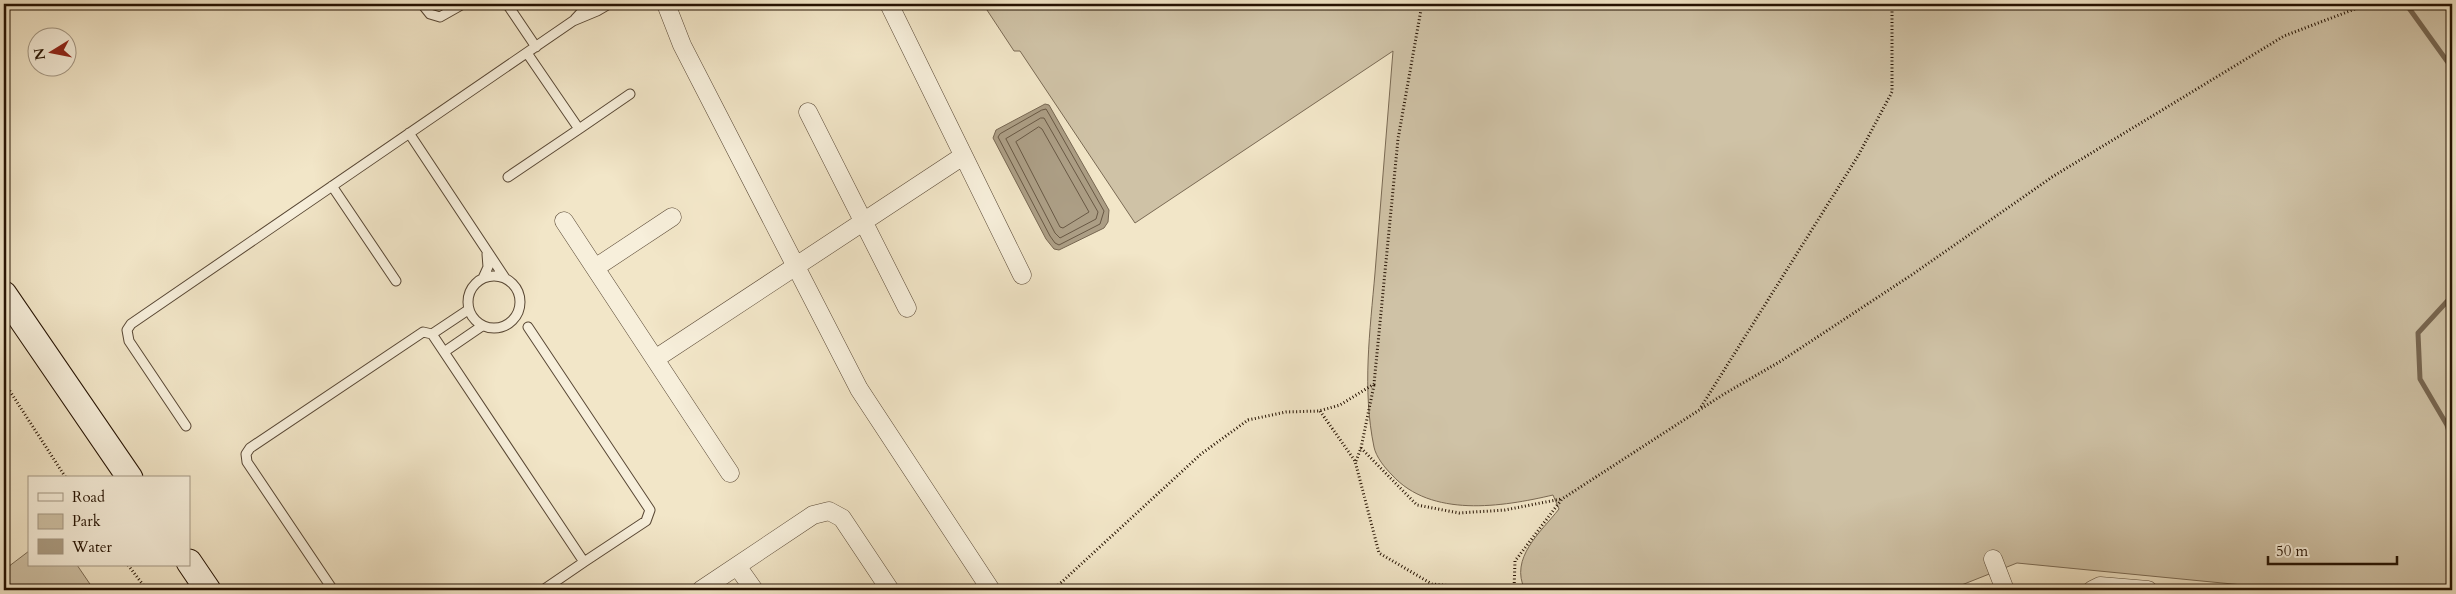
<svg xmlns="http://www.w3.org/2000/svg" width="2456" height="594" viewBox="0 0 2456 594" font-family="Cardo,serif">
  <style>
    .green { fill: #cfc2a6; stroke: #7a6a54 }
    .water { fill: #ac9e85; stroke: #766651 }
    .lines { fill: none; stroke-linecap: round; stroke-linejoin: round }
    .shore { stroke: #685844; stroke-width: 1 }
    .stream { stroke: #766651; stroke-width: 5 }
    .service-casing { stroke: #584734; stroke-width: 11 }
    .minor-casing { stroke: #584734; stroke-width: 19 }
    .secondary-casing { stroke: #251202; stroke-width: 27 }
    .path { stroke: #251202; stroke-width: 3; stroke-dasharray: 1 2.5; stroke-linecap: butt }
    .service { stroke: #f7efdb; stroke-width: 9 }
    .minor { stroke: #f7efdb; stroke-width: 18 }
    .secondary { stroke: #f7efdb; stroke-width: 25 }
  </style>
  <rect width="100%" height="100%" fill="#f2e6c8"/>
  <filter id="stains"><feTurbulence type="fractalNoise" baseFrequency=".004" numOctaves="4"/><feColorMatrix values="0 0 0 0 .2 0 0 0 0 .09 0 0 0 0 .02 0 0 0 .5 -.17"/></filter>
  <radialGradient id="worn" r=".72"><stop offset=".6" stop-color="#630" stop-opacity="0"/><stop offset="1" stop-color="#630" stop-opacity=".3"/></radialGradient>
  <!-- green -->
  <path class="green" d="M983,4h1469v586h-158l-277,-27 -68,27h-424c-16,-32 16,-58 34,-81l-6,-14c-51,12 -122,23 -161,-20 -7,-7 -16,-18 -18,-28 -12,-58 -4,-116 1,-174 6,-74 12,-148 18,-222l-258,172 -115,-172h-6z
    M29,551v14h48l17,25h-90v-20z"/>
  <!-- water -->
  <path class="water" d="M1045,104l4,1 60,105 -1,12 -4,6 -45,22 -5,-1 -8,-10 -53,-101 3,-8z"/>
  <g class="lines">
    <!-- shore -->
    <path class="shore" d="M1042,110l4,-1 3,5 55,97 -4,13 -41,21 -4,-2 -5,-7 -52,-99 2,-3z
      M1041,118h3l54,94 -2,7 -36,19 -5,-5 -49,-94z
      M1039,127l3,2 47,83 -26,16 -3,-1 -44,-85z"/>
    <!-- stream -->
    <path class="stream" d="M2406,4l46,64
      M2452,296l-34,37 2,46 27,46 5,17"/>
    <defs>
      <path id="service" d="M422,4l8,10 10,3 23,-13
        M507,4l29,43
        M575,19l14,-15
        M579,129l51,-35
        M409,133l96,145
        M508,177l71,-48 -52,-76
        M332,186l64,95
        M468 302a26 26 0 1 1 52 0a26 26 0 1 1-52 0Z
        M483,278l5,-11 -1,-13
        M528,327l122,183 -4,11 -62,41
        M432,334l36,-24
        M444,352l38,-26
        M186,426l-57,-85 -2,-11 4,-6 442,-303 24,-10 12,-7
        M333,590l-86,-128 -1,-8 4,-6 173,-116 9,2 152,228 -41,28"/>
      <path id="minor" d="M666,4l16,41 177,344 132,201
        M890,6l132,269
        M808,112l99,196
        M564,221l166,252
        M595,268l77,-51
        M655,359l308,-203
        M1993,559l12,31
        M737,566l17,24
        M701,590l112,-75 16,-4 13,7 48,72
        M2092,590l8,-4 48,4"/>
      <path id="secondary" d="M4,294l126,184
        M189,562l19,28"/>
    </defs>
    <!-- service casing -->
    <use href="#service" class="service-casing"/>
    <!-- minor casing -->
    <use href="#minor" class="minor-casing"/>
    <!-- secondary casing -->
    <use href="#secondary" class="secondary-casing"/>
    <!-- path -->
    <path class="path" d="M4,382l62,96
      M1701,407l157,-251 34,-64v-88
      M1320,411l35,50 24,92 53,31 59,6
      M1361,448l56,57 42,8 46,-3 56,-11
      M1356,461l5,-13 13,-63
      M128,565l19,25
      M1053,590l148,-136 47,-34 38,-8 33,-1 21,-6 34,-21 24,-245 24,-135
      M1514,590l1,-29 47,-62 162,-105 57,-33 132,-87 139,-97 232,-141 84,-32"/>
    <!-- service -->
    <use href="#service" class="service"/>
    <!-- minor -->
    <use href="#minor" class="minor"/>
    <!-- secondary -->
    <use href="#secondary" class="secondary"/>
  </g>
  <!-- margin -->
  <rect width="2456" height="594" fill="none" stroke="#f2e6c8" stroke-width="20"/>
  <rect x="5" y="5" width="2446" height="584" fill="none" stroke="#251202" stroke-width="2.5"/>
  <rect x="10" y="10" width="2436" height="574" fill="none" stroke="#251202"/>
  <!-- legend -->
  <rect x="28" y="476" width="162" height="90" fill="#f7efdb" stroke="#a39784"/>
  <rect x="38" y="493" width="25" height="8" fill="#f7efdb" stroke="#a39784"/>
  <text x="72" y="502" font-size="15" fill="#251202">Road</text>
  <rect x="38" y="514" width="25" height="15" fill="#cfc2a6" stroke="#a39784"/>
  <text x="72" y="526" font-size="15" fill="#251202">Park</text>
  <rect x="38" y="539" width="25" height="15" fill="#ac9e85" stroke="#a39784"/>
  <text x="72" y="552" font-size="15" fill="#251202">Water</text>
  <!-- north arrow -->
  <g transform="translate(52 52) rotate(260)"><circle r="24" fill="#f7efdb" stroke="#a39784"/>
  <path d="M0-4L9 19L0 12L-9 19Z" fill="#8f2418"/>
  <text y="-8" font-size="14" font-weight="bold" text-anchor="middle" fill="#251202">N</text>
  </g>
  <!-- scale -->
  <path d="M2268 556v8h129v-8" fill="none" stroke="#251202" stroke-width="2.5"/>
  <text x="2276" y="556" font-size="15" fill="#251202" stroke="#f7efdb" stroke-width="4" paint-order="stroke">50 m</text>
  <rect width="100%" height="100%" filter="url(#stains)"/>
  <rect width="100%" height="100%" fill="url(#worn)"/>
</svg>
